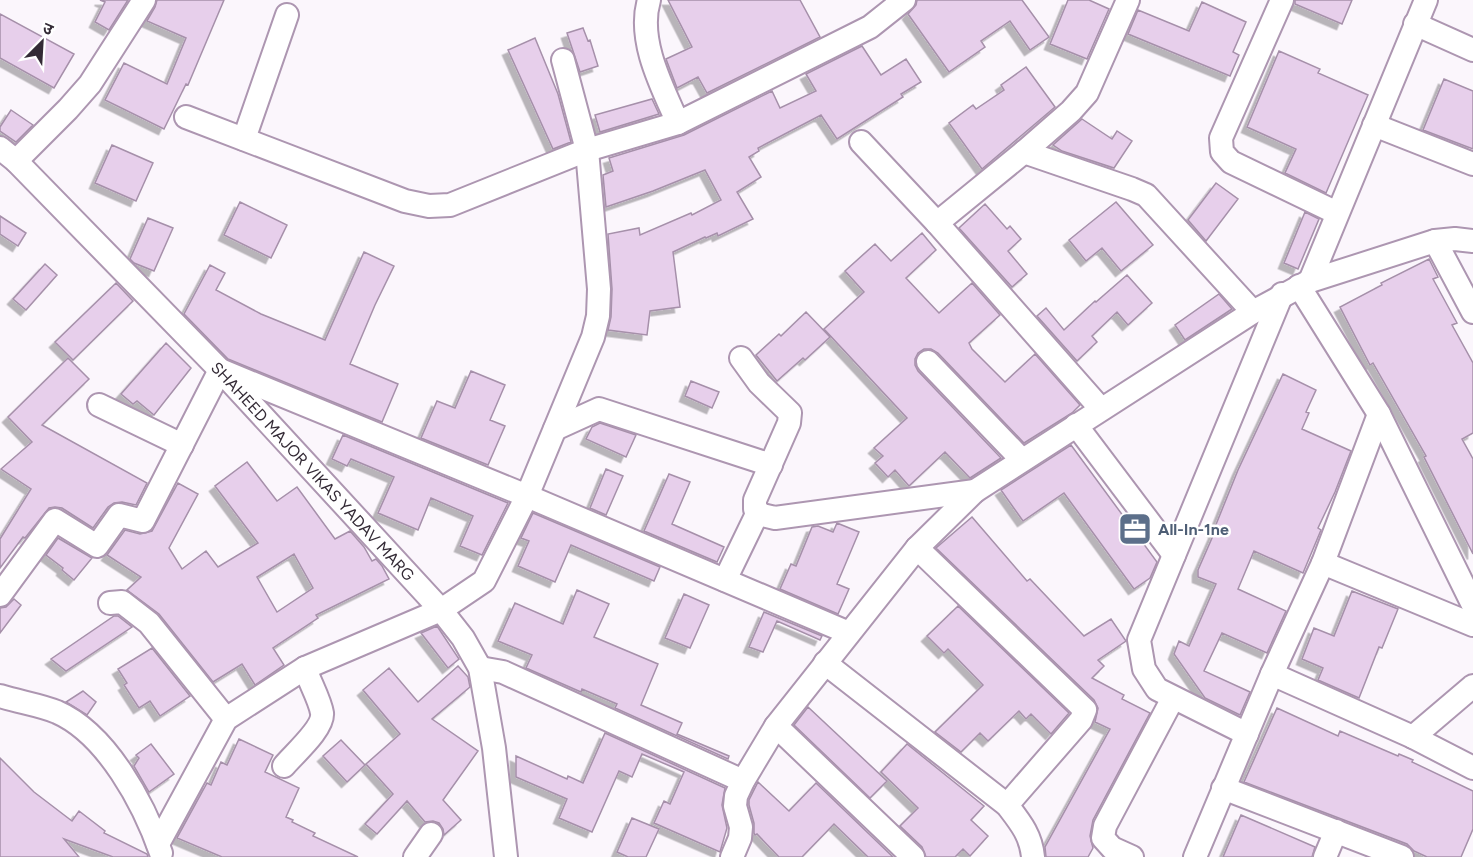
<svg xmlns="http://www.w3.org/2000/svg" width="1473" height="857" viewBox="0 0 1473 857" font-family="Figtree,'Noto Sans Devanagari',sans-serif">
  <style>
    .building { fill: #e7cfeb; stroke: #a690aa; stroke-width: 1.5; fill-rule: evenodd; filter: url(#shadow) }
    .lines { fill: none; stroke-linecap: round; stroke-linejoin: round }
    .street-casing { stroke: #ad96b1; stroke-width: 26 }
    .street { stroke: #fff; stroke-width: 22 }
    .labels { text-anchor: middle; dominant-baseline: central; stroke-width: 5; stroke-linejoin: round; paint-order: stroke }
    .street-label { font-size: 16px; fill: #332a35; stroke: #fff }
    .service-label { font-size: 16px; font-weight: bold; fill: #4e5e75; stroke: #fff; text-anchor: start }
  </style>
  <defs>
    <filter id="shadow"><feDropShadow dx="-5.5" dy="5.5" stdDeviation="0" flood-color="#0004"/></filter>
  </defs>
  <rect width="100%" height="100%" fill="#fbf6fc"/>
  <!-- building -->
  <path class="building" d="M100,0h28l-19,30 -14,-8 10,-20z
    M157,0h67l-36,85 -2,-1 -22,45 -59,-29 19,-37 43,21 19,-46 -39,-17 8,-14z
    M668,0h132l20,37 -113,56 -9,-16 -21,11 -11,-29 26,-12z
    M917,0h105l27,37 -19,13 -20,-29 -29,20 4,6 -36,25 -41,-58 8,-9z
    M1068,0h21l20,9 -22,50 -37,-15z
    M1295,0h57l-10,24 -47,-20z
    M1202,2l44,20 -13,30 6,3 -9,21 -102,-42 10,-24 51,21z
    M0,14l74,40 -20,34 -54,-30z
    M583,28l5,13 2,-1 8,26 -18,6 -13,-39z
    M535,38l23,56 13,48 -18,7 -45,-99z
    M862,46l19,29 25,-16 15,23 -20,12 2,3 -66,42 -16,-24 -63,33 1,3 -10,6 12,20 -24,15 16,27 -35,17 -1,-3 -11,5 -1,-1 -32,15 7,55 -30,4 -3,24 -39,-5 3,-13 1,-28 -4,-55 31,-6 1,7 51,-22 1,2 29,-15 -16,-30 -52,21 -47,16 -3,-32 10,-4 -4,-13 75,-23 88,-44 8,17 36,-17 -10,-17z
    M1279,51l41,18 -2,4 50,22 -42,98 -41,-20 11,-24 -49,-22z
    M1026,67l29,40 -73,62 -33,-46 24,-18 3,4 28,-19 -3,-5z
    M1444,79l29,12v58l-50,-19z
    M652,99l7,15 -59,18 -5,-17z
    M11,110l22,15 -17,17 -16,-11v-4z
    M1082,119l30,20 5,-8 15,10 -18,27 -52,-17 -9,-6z
    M112,145l41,18 -17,38 -41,-18z
    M1216,183l22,16 -32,42 -18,-21z
    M240,202l47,23 -16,33 -47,-23z
    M1116,202l37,43 -32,26 -19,-23 -16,13 -17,-21z
    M985,204l22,25 3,-3 11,13 -13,12 19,23 -15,13 -53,-59z
    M1305,212l14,7 -21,50 -14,-6z
    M0,216l26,17 -8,13 -18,-12z
    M148,218l25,10 -19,43 -20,-8 -4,-4z
    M922,233l14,17 -30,28 33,35 33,-30 28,32 -31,28 3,6 33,33 30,-28 45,51 -8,8 -48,30 -86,-90 -7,-4h-7l-6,4 -3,6v6l3,6 83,87 -31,20 -25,-26 -36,34 -14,-16 -7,7 -13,-14 8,-7 -9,-8 33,-30 -83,-89 40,-37 -19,-21 30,-27 16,17z
    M364,252l30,14 -19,39 -25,59 48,20 -16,38 -154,-63 -44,-45 26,-49 15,8 -9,17 45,24 64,26z
    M1429,259l9,18 -5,2 24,44 -5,2 21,38v70l-11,6 11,20v95l-49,-97 2,-1 -53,-93 -3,2 -30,-58 42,-22 -1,-2z
    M45,264l12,11 -31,35 -13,-11z
    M1127,275l25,28 -24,22 -11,-13 -25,24 5,6 -20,19 -40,-45 9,-8 18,22 31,-29 1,1z
    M116,283l17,18 -60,59 -18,-18z
    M1219,294l13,15 -47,31 -10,-15z
    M806,312l24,25 -25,23 -2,-2 -26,23 -21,-26 23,-21 2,2z
    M166,343l25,25 -37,47 -17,-14 -4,3 -12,-10z
    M68,358l21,21 -47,46 105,58 -11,22 -14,-3 -8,1 -6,4 -15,21 -31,-20 -7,-1 -6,1 -24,30 -2,-1 -23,31v-29l31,-50 -30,-20 31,-27 -24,-25z
    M471,371l34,14 -15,35 15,6 -17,39 -67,-27 16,-37 18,7z
    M1283,374l33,16 -10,22 3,1 -7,16 49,22 -16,41 -17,36 3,2 -18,43 -49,-22 -16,38 48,22 -19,42 -45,-20 -18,38 46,21 -10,23 -35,-17 -31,-44 5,-13 10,5 27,-62 -18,-7v-7l18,-41 -3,3 25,-62z
    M691,381l28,11 -7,16 -27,-12z
    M600,423l36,12 -10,22 -40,-18 6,-12z
    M343,435l165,68 -26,52 -22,-9 13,-30 -42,-18 -13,32 -40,-17 16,-36 -43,-18 -4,7 -15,-7z
    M1071,445l86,117 -7,16 -16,11 -70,-96 -41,28 -22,-31z
    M247,462l30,39 20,-14 38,52 15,-8 14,16 8,14 4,-2 6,7 7,13 -73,36 2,3 -45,30 11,17 -29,20 -13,-21 -29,18 -54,-68 -32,-24 14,-13 -34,-22 18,-25 15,4 12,-3 26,-48 20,11 -29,54 13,21 24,-18 12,16 40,-24 -43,-57zM294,554l19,34 -36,24 -20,-35z
    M606,469l17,7 -17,39 -16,-7z
    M669,474l21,8 -18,42 52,23 -7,15 -73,-31z
    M533,513l127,54 -6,14 -83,-36 -16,37 -37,-16 11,-25 -8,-3z
    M972,517l55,64 3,-2 54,57 27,-17 15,22 -28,19 6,6 -12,12 32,17 -2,4 28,14 -57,107 -3,16 3,12 -5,9h-42l-1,-10 65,-118 -15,-7 3,-14 -4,-8 -158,-152z
    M837,523l22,9 -22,52 12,5 -11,25 -58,-25 11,-25 5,2 16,-39 6,-1 15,6z
    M58,538l34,20 -18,22 -12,-10 1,-2 -17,-13z
    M577,590l32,14 -15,33 64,27 -17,41 41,18 -5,11 52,22 -1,3 -113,-51 2,-4 -35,-15 -1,3 -55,-24 6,-13 -34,-14 17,-38 48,21z
    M1352,591l46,18 -16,39 -3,-1 -20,51 -41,-18 5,-12 -21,-9 12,-31 20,8z
    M684,594l25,11 -19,43 -25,-10z
    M14,599l7,6 -21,28v-25l6,-1z
    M958,606l111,107 -18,21 -20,-20 -5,5 -7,-8 -31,30 -8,-8 -19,19 -26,-20 48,-47 -35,-36 -4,4 -17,-17z
    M764,612l58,24 -2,4 -43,-19 -14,31 -14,-5z
    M114,616h4l14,11 -66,44 -15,-12z
    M437,626l22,33 -11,9 -27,-35z
    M152,648l38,48 -30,20 -10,-15 -11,7 -15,-23 3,-2 -9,-14z
    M458,666l10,11 2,10 -38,32 46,32 -35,49 18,20 -17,15 -1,-6 -4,-6 -6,-2 -8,1 -18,-21 -30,33 -12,-10 28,-30 -27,-30 34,-30 -37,-44 26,-22 29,34z
    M83,691l13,11 -9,13 -21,-13z
    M808,707l79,74 -17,17 -76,-73z
    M1277,708l61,28 2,-5 44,19 14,6 1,-2 14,6 -1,2 61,29v38l-12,28h-34l-13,-6 -7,-7 -163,-62z
    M605,733l120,55 -3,17 5,23 -7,24 -66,-29 10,-22 6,3 14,-32 -42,-18 -10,23 -13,-6 -27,61 -33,-14 8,-19 -51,-22v-21l51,23 1,-3 15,7z
    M239,739l34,16 -8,17 34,16 -13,29 7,3 -1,2 23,11 -2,3 45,21h-136l-45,-19 30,-55 4,2 10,-23 6,3z
    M341,740l24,25 -18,17 -24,-26z
    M151,744l23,30 -25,18 -15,-26 5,-8 -3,-3z
    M907,744l77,62 -13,14 17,16 -18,20 -7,-7 -8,8h-29l-4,-10 -22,-21 18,-18 -37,-36z
    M0,758l34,34 38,29 7,-10 26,20 -1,2 43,21 1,3h-35l-49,-18 15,18h-79z
    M758,782l31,29 27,-28 77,74h-25l-34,-33 -32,33h-23l-22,-23 -2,1 -1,-2v-10l-5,-18v-5z
    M1241,815l74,32 -3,10h-89z
    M632,818l27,11 -13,28h-18l-11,-5z"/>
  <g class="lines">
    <defs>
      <g id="street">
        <path d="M649,0c-12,40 13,87 29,123"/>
        <path d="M1282,0l-61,138 1,14 9,10 106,51"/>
        <path d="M1415,24l58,26"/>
        <path d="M186,117l219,84 24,5 21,-1 137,-55 91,-27 192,-96 34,-27"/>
        <path d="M1374,125l99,39"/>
        <path d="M244,139l43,-124"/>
        <path d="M861,142l76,81 164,186"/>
        <path id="s1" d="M0,148l16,13 204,209 221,240 22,28 17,30 14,80 12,109"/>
        <path d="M1024,152l108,37 14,6 107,117"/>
        <path d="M16,161l52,-52 22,-25 54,-84"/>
        <path d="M937,223l87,-71 47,-41 16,-18 41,-93"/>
        <path d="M1435,241l38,71"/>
        <path d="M1310,281l116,-281"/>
        <path d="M1299,286l80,128 94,191"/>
        <path d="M741,358l18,25 31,30 -1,10 -34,77v9l7,6 13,3 200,-27"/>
        <path d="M928,362l94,98"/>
        <path d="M99,405l83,40"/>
        <path d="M1076,425l98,130"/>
        <path d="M555,429l44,-20 172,56"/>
        <path d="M917,548l168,162 -4,10 -74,85"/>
        <path d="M1323,563l150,62"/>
        <path d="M725,580l33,-68"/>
        <path d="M0,595l55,-75 42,26 22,-31 24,6 77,-151 307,126 322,137"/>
        <path d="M110,603l12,-1 27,21 77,96"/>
        <path d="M825,663l182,142c13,17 24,30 26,52"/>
        <path d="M480,668l23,4 240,109"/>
        <path d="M1272,674l141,63 60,31"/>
        <path d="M0,696c19,6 40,9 57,16 50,22 87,92 104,141"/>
        <path d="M776,726l137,131"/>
        <path d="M1247,734l-90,-45 -13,-20 -5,-29 143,-346"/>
        <path d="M1413,737l60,-51"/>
        <path d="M284,766c10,-12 40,-38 38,-53 -2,-13 -13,-32 -17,-45"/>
        <path d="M1223,788l179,69"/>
        <path d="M158,844l68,-125 79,-51 136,-58 43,-29 43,-85 66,-159 5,-21 1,-27 -12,-139 -24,-90"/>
        <path d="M415,857l16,-23"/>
        <path d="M732,857l8,-19 1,-11 -6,-21 1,-10 7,-15 33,-55 141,-178 58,-57 278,-179 57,-31 125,-40 20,-2 18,2"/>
        <path d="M1132,857l-20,-9 -9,-10 2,-12 68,-128"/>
        <path d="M1195,857l77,-183 51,-111 56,-149"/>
        <path d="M1325,857l11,-26"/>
      </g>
    </defs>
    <!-- street casing -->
    <use href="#street" class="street-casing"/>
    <!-- street -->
    <use href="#street" class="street"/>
  </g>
  <!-- icons -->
  <defs>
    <symbol id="office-square" viewBox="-11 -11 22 22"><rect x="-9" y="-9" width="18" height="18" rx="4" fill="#5c6f8a" stroke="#fff"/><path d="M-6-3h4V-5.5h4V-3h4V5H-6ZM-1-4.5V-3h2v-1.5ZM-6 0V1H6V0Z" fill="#fff"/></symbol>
  </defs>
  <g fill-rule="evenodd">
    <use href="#office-square" x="1116" y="510" width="38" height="38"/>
  </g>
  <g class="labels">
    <!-- street labels -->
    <g class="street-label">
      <text stroke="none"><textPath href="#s1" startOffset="450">SHAHEED MAJOR VIKAS YADAV MARG</textPath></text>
    </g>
    <!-- service labels -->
    <g class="service-label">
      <text x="1158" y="529">All-In-1ne</text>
    </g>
  </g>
  <!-- north arrow -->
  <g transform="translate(42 42) rotate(24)" stroke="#ffffff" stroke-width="4.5" paint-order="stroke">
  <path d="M0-4.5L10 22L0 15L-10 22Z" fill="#332a35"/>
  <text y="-9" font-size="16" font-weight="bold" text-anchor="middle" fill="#332a35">उ</text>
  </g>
</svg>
